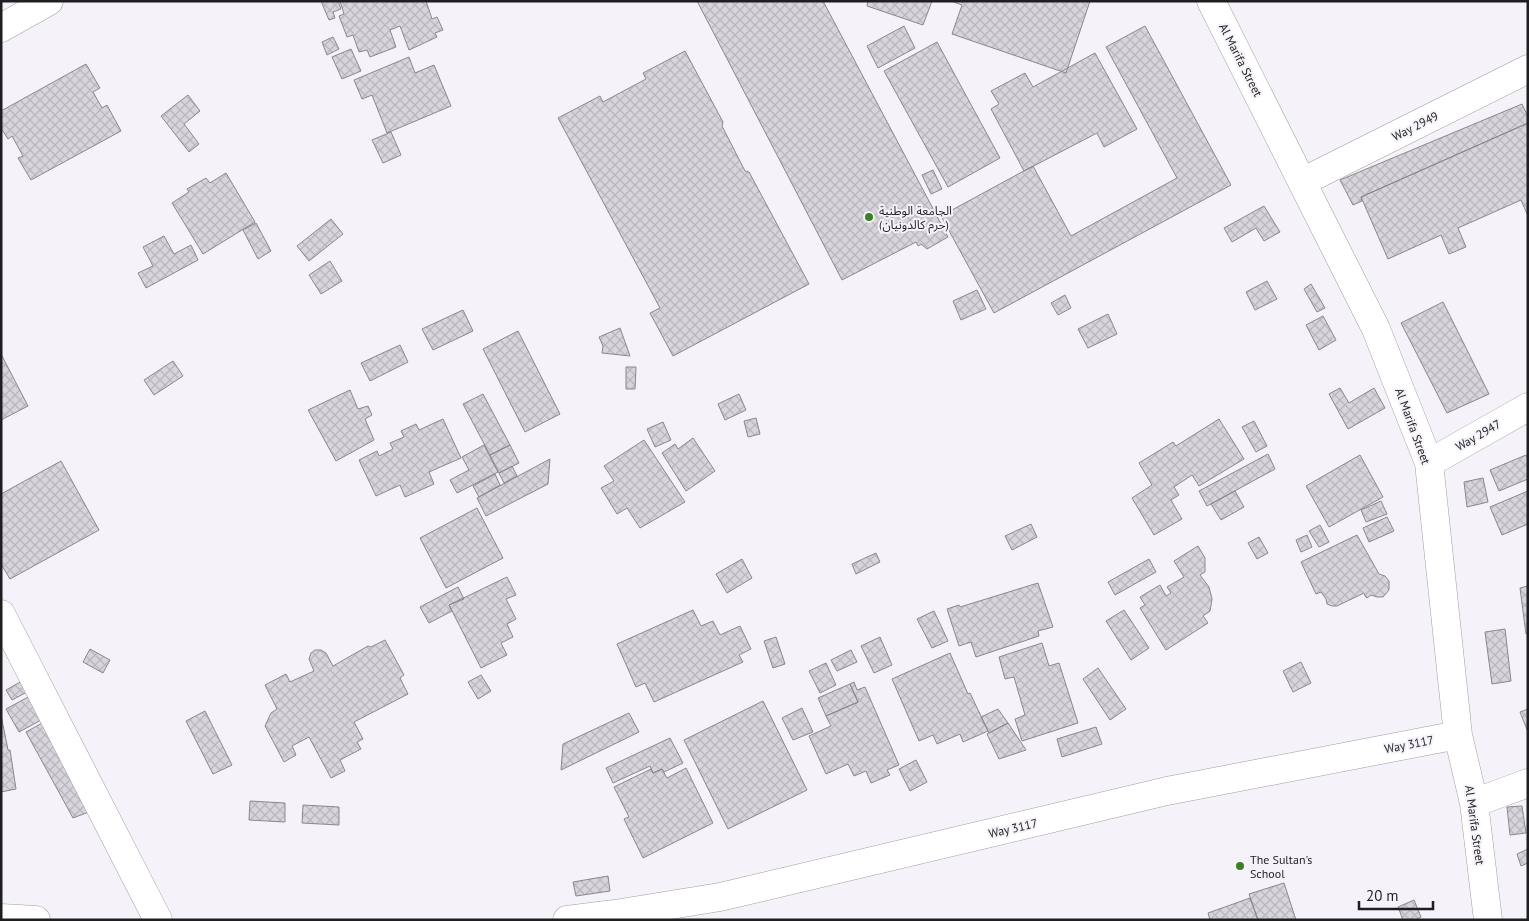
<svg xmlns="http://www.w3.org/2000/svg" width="1529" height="921" viewBox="0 0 1529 921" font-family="'PT Sans','Noto Sans Arabic',sans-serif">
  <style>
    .building { fill: url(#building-cross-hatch); stroke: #8b878d }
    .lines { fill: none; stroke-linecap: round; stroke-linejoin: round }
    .minor-casing { stroke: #a19da4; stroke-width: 29 }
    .minor { stroke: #fff; stroke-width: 28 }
    .poi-dot { fill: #3b8024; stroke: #f6f2f9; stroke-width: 2 }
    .labels { text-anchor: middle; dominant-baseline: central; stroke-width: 4; stroke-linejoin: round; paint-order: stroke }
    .street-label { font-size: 12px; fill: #1f1e20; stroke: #f6f2f9 }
    .poi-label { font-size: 12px; fill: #1f1e20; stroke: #f6f2f9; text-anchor: start }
  </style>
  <defs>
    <pattern id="building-cross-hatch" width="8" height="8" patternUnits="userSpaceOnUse" patternTransform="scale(1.25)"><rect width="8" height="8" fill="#d8d4db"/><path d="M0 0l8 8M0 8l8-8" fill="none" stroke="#b9b6bc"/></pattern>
  </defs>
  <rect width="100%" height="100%" fill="#f6f2f9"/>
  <!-- building -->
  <path class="building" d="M321,1h17l3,8 -8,3 2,6 -6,2z
    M340,1h86l6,18 5,-2 6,13 -8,3 2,4 -28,13 -9,-24 -10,4 6,17 -26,10 -3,-7 -8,2 -6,-17 -6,2 -8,-21 5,-2z
    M697,1h126l125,236 -21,12 -6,-5 -3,2 -2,-4 -74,38z
    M868,1h64l-9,24 -56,-19z
    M951,1h139l-24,72 -114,-39 10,-29z
    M904,26l11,22 -37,20 -11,-22z
    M1145,26l86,159 -237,128 -53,-97 92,-50 38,70 106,-58 -71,-131z
    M333,37l6,12 -12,6 -5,-13z
    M937,42l63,116 -52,29 -64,-116z
    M351,49l10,22 -19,8 -10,-22z
    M685,51l38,71 -1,4 23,45 4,1 60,112 -136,72 -23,-43 10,-5 -102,-190 42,-22 3,6 43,-23 -3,-6z
    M1095,53l42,76 -33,18 -7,-14 -73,38 -33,-62 8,-5 -8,-13 34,-18 8,14z
    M409,57l6,16 19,-8 17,41 -64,27 -15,-38 -10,4 -8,-19z
    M86,64l14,24 -7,4 9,16 5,-3 14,26 -90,49 -13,-22 5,-2 -11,-20 -4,3 -7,-11v-17z
    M188,95l12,16 -16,13 15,20 -10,8 -28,-36z
    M1522,104l6,13v6l-167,74 1,4 -9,4 -13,-25z
    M1528,123v93l-7,-16 -63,28 8,19 -17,7 -8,-19 -53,24 -27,-62z
    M391,132l10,23 -18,8 -11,-23z
    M933,170l9,19 -11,5 -9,-19z
    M226,173l29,49 -52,32 -31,-51 17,-11 -2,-3 19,-11 4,5z
    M1264,206l16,26 -16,9 -8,-13 -24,14 -8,-14z
    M331,219l12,15 -34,27 -12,-15z
    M256,223l15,28 -13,8 -15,-29z
    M164,236l10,18 17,-9 7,15 -52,28 -8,-15 15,-7 -10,-19z
    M330,261l12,20 -21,13 -12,-19z
    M1267,281l10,18 -22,11 -9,-18z
    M1311,284l14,24 -8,4 -13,-23z
    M977,290l9,19 -25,11 -8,-19z
    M1065,295l6,13 -13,7 -7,-12z
    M1443,302l46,92 -42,19 -46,-90z
    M463,310l10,21 -40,19 -11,-21z
    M1108,314l9,20 -29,14 -10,-19z
    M1323,316l13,24 -17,10 -13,-25z
    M620,328l10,28 -28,-3 1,-7 -4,-9z
    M518,331l42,83 -35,18 -42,-83z
    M400,345l8,17 -38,19 -9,-18z
    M1,354l27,52 -27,14z
    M173,361l10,15 -29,19 -10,-15z
    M626,367h10l-1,22h-9z
    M1340,388l9,15 25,-15 11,20 -37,21 -19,-35z
    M350,390l8,19 10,-3 4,9 -7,4 9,21 -38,21 -28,-51z
    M483,394l27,51 -20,10 -27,-51z
    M739,394l7,16 -21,10 -7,-16z
    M756,418l4,16 -12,3 -4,-16z
    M443,419l18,39 -32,14 5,12 -29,13 -5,-12 -24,11 -17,-36 18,-9 2,5 14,-7 -3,-6 14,-6 -3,-6 15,-7 3,6z
    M1219,419l25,40 -45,27 -7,-11 -18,12 5,8 -8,5 11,19 -28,16 -22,-37 20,-13 -13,-22 34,-21 3,4z
    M1254,421l13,25 -11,6 -14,-25z
    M663,422l8,18 -16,7 -8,-18z
    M693,438l22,33 -29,20 -24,-38 13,-9 3,5z
    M644,440l41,62 -45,26 -13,-20 -10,6 -16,-26 13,-7 -10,-15z
    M484,445l14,27 -41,21 -7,-13 19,-10 -7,-13z
    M510,445l9,18 -20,10 -9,-18z
    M1268,454l7,15 -68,37 -8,-15z
    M1360,455l23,42 -54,30 -23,-41z
    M1526,455l2,4v20l-29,12 -9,-21z
    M550,459l-2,25 -62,32 -9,-18z
    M61,461l38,69 -89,49 -9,-15v-70z
    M512,466l5,10 -13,7 -5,-10z
    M495,474l5,11 -21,12 -6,-11z
    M1483,478l5,24 -21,5 -3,-25z
    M1235,491l9,16 -23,13 -10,-16z
    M1528,491v33l-26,11 -12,-28z
    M1381,501l6,13 -21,8 -5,-12z
    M477,508l26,50 -57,30 -26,-50z
    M1387,517l7,14 -25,11 -6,-14z
    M1031,524l6,13 -25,13 -7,-14z
    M1320,525l9,17 -10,5 -10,-16z
    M1307,535l5,12 -11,5 -5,-12z
    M1357,535l22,39 6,2 4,5v9l-6,7h-6l-6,-2 -4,3 -2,-2 -1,-3 -27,13h-5l-5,-2 -1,-5 -5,-7 -5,2 -15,-32z
    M1259,537l9,16 -11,6 -9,-16z
    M1198,546l7,12v14l-5,3 9,12 3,12 -2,12 -7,5 5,7 -42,27 -26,-42 5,-3 -5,-8 20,-12 6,11 5,-3 -4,-6 17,-10 -10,-16z
    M876,553l4,9 -24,12 -4,-10z
    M742,559l10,19 -25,15 -11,-19z
    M1149,559l7,13 -41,23 -7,-13z
    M507,577l9,18 -10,4 10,20 -9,5 6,13 -12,6 6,12 -26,13 -32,-63z
    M1038,583l15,44 -15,4 1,5 -63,21 -5,-15 -12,4 -12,-37 12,-4 1,2z
    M1528,586v48h-2l-6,-46z
    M458,587l6,12 -15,6 3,6 -23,12 -9,-16z
    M693,610l8,16 12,-5 7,14 20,-9 11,23 -12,6 4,7 -89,40 -9,-19 -9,4 -19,-43z
    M1124,610l25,38 -18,12 -25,-39z
    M934,611l14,30 -16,7 -15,-29z
    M1505,629l6,52 -19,3 -7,-52z
    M776,637l9,27 -12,4 -9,-27z
    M880,637l12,28 -18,8 -13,-27z
    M385,640l19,35 -4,3 8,16 -54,28 9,17 -6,3 4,7 -21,11 5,11 -14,7 -22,-41 -17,9 4,9 -12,7 -19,-36 6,-13 6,-4 -12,-24 21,-11 4,8 24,-11 -5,-12 2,-6 4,-3h6l5,3 7,13 35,-20 3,1z
    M1042,643l7,23 10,-3 19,60 -56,18 -7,-22 10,-4 -11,-38 -9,2 -6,-22z
    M90,649l20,11 -7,13 -20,-11z
    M851,650l6,12 -20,9 -6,-11z
    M950,653l18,41 2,-1 18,38 -25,11 -3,-8 -23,10 -4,-9 -14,6 -27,-62z
    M1301,662l10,21 -18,9 -10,-21z
    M826,663l10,22 -16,8 -11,-22z
    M1098,668l28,41 -16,11 -27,-41z
    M481,675l10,16 -13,8 -10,-17z
    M22,681l5,11 -15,8 -6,-10z
    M854,682l3,8 8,-3 34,78 -12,5 3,5 -19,8 -5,-12 -12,5 -6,-12 -22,10 -17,-38 22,-10 -5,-10 32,-14 -8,-18z
    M850,684l8,18 -32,14 -8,-18z
    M30,696l13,23 -24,13 -13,-23z
    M763,701l44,89 -79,39 -44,-89z
    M802,708l11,24 -20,8 -11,-22z
    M998,709l10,14 -19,10 -8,-16z
    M1528,709v23l-8,-20z
    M205,711l27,54 -19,9 -27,-53z
    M629,713l10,19 -78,38 2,-26z
    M1,715l7,35h2l6,39 -15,3z
    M44,722l50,88 -21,8 -47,-86z
    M1008,723l18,27 -27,9 -12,-25z
    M1096,727l6,17 -40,13 -5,-18z
    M670,738l13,25 -19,9 -2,-3 -9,4 -3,-7 -37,17 -7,-15z
    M916,760l11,22 -17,9 -11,-22z
    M686,768l27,55 -70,35 -19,-39 5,-2 -15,-30 37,-18 2,4 9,-4 5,9z
    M250,801l35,2v19l-36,-2z
    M303,805l36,2v18l-37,-2z
    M1522,806l4,27 -16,2 -3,-28z
    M1528,849v14l-7,3 -4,-12z
    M608,876l2,15 -34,5 -3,-14z
    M1284,883l12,37h-38l-9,-26z
    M1250,898l8,22h-48l-2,-7z
    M1414,900l7,17 -6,3h-12l-5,-13z"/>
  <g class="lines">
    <defs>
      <path id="minor" d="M1211,1l165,328 53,134 29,272 16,68 14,117
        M1,28l48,-27
        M1302,182l226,-113
        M1429,463l99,-56
        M1,614l157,306
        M1474,803l54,-20
        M1,918l35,2
        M567,920l48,-6 105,-17 447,-106 291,-56"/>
    </defs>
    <!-- minor casing -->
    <use href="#minor" class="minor-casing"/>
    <!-- minor -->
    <use href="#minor" class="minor"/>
  </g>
  <!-- markers -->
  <g class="poi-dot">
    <circle cx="869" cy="217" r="5"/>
    <circle cx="1240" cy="866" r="5"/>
  </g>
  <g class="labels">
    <!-- street labels -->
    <g class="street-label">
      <text transform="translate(1241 60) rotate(63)">Al Marifa Street</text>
      <text transform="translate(1415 126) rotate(-27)">Way 2949</text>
      <text transform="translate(1413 426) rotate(70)">Al Marifa Street</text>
      <text transform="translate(1478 435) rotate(-30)">Way 2947</text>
      <text transform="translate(1409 744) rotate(-11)">Way 3117</text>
      <text transform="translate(1475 825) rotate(82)">Al Marifa Street</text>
      <text transform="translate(1013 828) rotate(-13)">Way 3117</text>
    </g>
    <!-- poi labels -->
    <g class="poi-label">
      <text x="879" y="210">الجامعة الوطنية<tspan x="879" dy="14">(حرم كالدونيان)</tspan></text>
      <text x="1250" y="859">The Sultan's<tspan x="1250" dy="14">School</tspan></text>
    </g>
  </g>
  <!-- border -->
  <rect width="1529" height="921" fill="none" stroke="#1f1e20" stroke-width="5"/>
  <!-- scale -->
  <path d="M1359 901v8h74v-8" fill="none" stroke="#1f1e20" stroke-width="2.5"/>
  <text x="1366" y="901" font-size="15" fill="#1f1e20" stroke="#f6f2f9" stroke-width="4" paint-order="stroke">20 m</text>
</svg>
